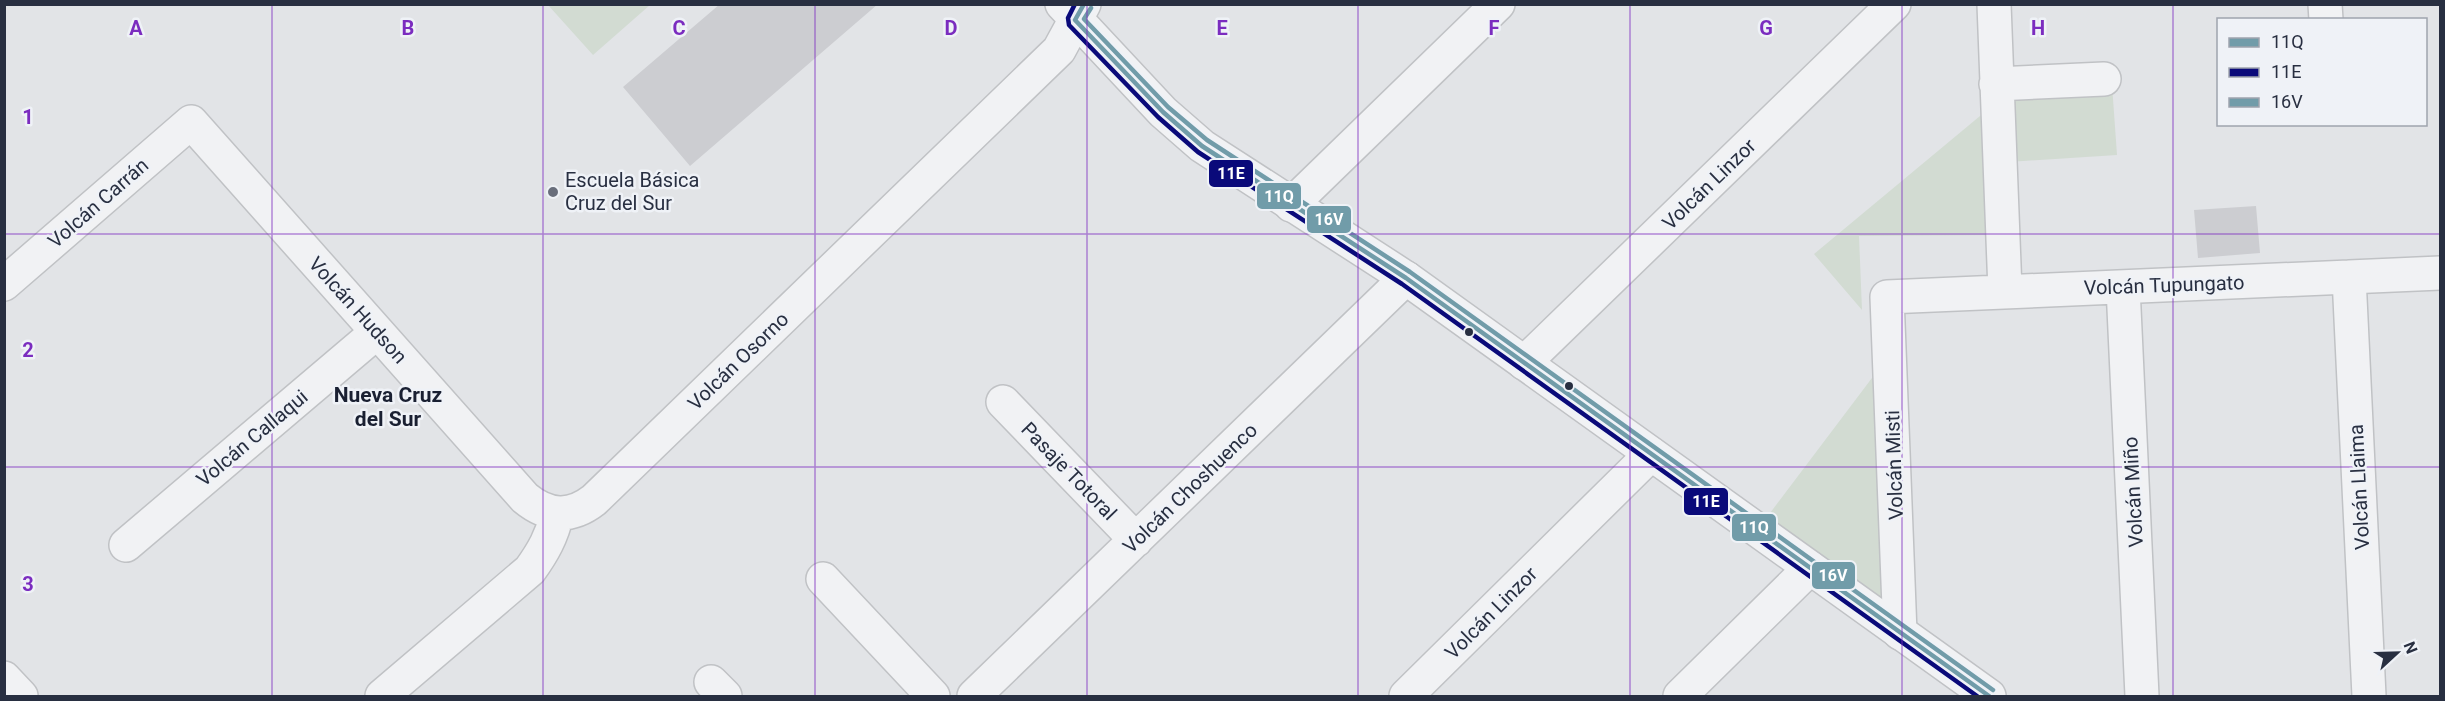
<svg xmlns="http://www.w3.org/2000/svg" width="2445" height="701" viewBox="0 0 2445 701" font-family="Roboto,sans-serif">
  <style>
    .green { fill: #d2dbd2 }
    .building { fill: #cccdd1 }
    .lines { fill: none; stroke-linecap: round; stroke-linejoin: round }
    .minor-casing { stroke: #c0c2c5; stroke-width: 36 }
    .tertiary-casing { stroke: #c0c2c5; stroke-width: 36 }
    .minor { stroke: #f1f2f4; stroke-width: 33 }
    .tertiary { stroke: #f1f2f4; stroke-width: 33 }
    .bus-1-casing { stroke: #eff2f7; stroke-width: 9 }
    .bus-2-casing { stroke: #eff2f7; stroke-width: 9 }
    .bus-3-casing { stroke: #eff2f7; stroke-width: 9 }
    .bus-1 { stroke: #719ca9; stroke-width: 4.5 }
    .bus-2 { stroke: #0a0a7a; stroke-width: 4.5 }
    .bus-3 { stroke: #719ca9; stroke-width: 4.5 }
    .grid { fill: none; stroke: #7b2cbf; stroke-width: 1.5; stroke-opacity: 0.55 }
    .poi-dot { fill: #696e7b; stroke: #eff2f7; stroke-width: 2 }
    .bus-dot { fill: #282f41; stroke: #eff2f7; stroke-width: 2 }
    .labels { text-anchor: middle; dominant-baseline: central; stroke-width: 5; stroke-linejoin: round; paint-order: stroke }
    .poi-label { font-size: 20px; fill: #282f41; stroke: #eff2f7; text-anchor: start }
    .street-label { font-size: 20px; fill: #282f41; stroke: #eff2f7 }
    .neighbourhood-label { font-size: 21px; font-weight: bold; fill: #1a2032; stroke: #eff2f7 }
    .grid-label { font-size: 20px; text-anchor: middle; font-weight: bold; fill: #7b2cbf; stroke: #eff2f7; stroke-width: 5; stroke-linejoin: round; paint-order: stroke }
    .line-badge { stroke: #eff2f7; stroke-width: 2 }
    .badge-label { font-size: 16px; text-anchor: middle; font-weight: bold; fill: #fff }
  </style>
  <rect width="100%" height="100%" fill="#e2e4e7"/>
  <!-- green -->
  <path class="green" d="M548,5h102l-57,50z
    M2112,85l5,70 -109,7 -5,-70z
    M1986,111l6,124 -133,1 3,74 -48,-56z
    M1881,366l15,260 -135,-101z"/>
  <!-- building -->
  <path class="building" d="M720,4h158l-188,162 -67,-79z
    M2256,206l4,47 -62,5 -4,-48z"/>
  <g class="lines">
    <defs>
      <path id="minor" d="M1994,4l11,287
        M2325,4l1,16
        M1996,84l108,-5
        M1291,205l207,-201
        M2349,277l20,419
        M4,284l187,-162 334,376c23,19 46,20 69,2l465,-450 25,-46
        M2123,287l19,409
        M1524,363l370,-359
        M1003,402l133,138
        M126,545l251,-213
        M823,579l110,117
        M1900,633l-13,-336 553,-24
        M4,678l17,18
        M711,682l14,14
        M382,696l148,-126c13,-18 22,-34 27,-56
        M974,696l432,-418
        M1406,696l245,-242
        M1680,696l130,-128"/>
      <path id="tertiary" d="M1062,4l101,108 39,34 204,132 583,418"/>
    </defs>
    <!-- minor casing -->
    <use href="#minor" class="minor-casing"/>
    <!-- tertiary casing -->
    <use href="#tertiary" class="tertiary-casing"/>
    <!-- minor -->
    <use href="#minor" class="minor"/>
    <!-- tertiary -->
    <use href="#tertiary" class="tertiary"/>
    <defs>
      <path id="bus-1" d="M1084,4l-9,16 88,92 39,34 204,132 583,418"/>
      <path id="bus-2" d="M1075,4l-7,14 1,7 89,92 40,35 204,132 575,412"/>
      <path id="bus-3" d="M1091,8l-7,11 84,88 39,33 203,132 583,418"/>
    </defs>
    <!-- bus-1 casing -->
    <use href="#bus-1" class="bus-1-casing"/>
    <!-- bus-2 casing -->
    <use href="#bus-2" class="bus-2-casing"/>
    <!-- bus-3 casing -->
    <use href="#bus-3" class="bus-3-casing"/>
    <!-- bus-1 -->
    <use href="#bus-1" class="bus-1"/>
    <!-- bus-2 -->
    <use href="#bus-2" class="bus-2"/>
    <!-- bus-3 -->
    <use href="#bus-3" class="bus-3"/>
  </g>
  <!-- grid -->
  <path class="grid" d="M272,4v692M543,4v692M815,4v692M1087,4v692M1358,4v692M1630,4v692M1902,4v692M2173,4v692M4,234h2436M4,467h2436"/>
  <!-- markers -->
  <circle class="poi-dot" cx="553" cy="192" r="6"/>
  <g class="bus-dot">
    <circle cx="1469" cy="332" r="5"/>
    <circle cx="1569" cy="386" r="5"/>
  </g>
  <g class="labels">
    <!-- poi labels -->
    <g class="poi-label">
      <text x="565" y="180">Escuela Básica<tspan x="565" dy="23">Cruz del Sur</tspan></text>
    </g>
    <!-- street labels -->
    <g class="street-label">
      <text transform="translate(1709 184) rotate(-44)">Volcán Linzor</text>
      <text transform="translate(98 203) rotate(-41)">Volcán Carrán</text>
      <text transform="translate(2164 285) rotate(-2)">Volcán Tupungato</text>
      <text transform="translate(358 310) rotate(48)">Volcán Hudson</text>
      <text transform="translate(738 361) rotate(-44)">Volcán Osorno</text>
      <text transform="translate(252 438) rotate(-40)">Volcán Callaqui</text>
      <text transform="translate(1894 465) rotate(-92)">Volcán Misti</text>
      <text transform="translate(1069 471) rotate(46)">Pasaje Totoral</text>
      <text transform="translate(2359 487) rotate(-93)">Volcán Llaima</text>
      <text transform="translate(1190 488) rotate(-44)">Volcán Choshuenco</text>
      <text transform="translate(2133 492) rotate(-93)">Volcán Miño</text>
      <text transform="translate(1491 613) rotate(-45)">Volcán Linzor</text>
    </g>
    <!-- neighbourhood labels -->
    <g class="neighbourhood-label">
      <text x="388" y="395">Nueva Cruz<tspan x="388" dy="24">del Sur</tspan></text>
    </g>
  </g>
  <g class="grid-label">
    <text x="136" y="35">A</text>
    <text x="408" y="35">B</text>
    <text x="679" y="35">C</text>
    <text x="951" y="35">D</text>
    <text x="1222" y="35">E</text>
    <text x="1494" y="35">F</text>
    <text x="1766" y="35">G</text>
    <text x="2038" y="35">H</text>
    <text x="28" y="124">1</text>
    <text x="28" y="357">2</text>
    <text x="28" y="591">3</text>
  </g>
  <g class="line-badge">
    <rect x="1208" y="159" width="46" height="29" rx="6" fill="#0a0a7a"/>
    <rect x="1256" y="182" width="46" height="28" rx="6" fill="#719ca9"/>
    <rect x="1306" y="205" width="46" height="29" rx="6" fill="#719ca9"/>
    <rect x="1683" y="487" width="46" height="29" rx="6" fill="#0a0a7a"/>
    <rect x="1731" y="513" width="46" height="29" rx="6" fill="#719ca9"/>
    <rect x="1811" y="561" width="45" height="29" rx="6" fill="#719ca9"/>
  </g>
  <g class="badge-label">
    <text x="1231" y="179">11E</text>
    <text x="1279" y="202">11Q</text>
    <text x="1329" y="225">16V</text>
    <text x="1706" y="507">11E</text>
    <text x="1754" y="533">11Q</text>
    <text x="1833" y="581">16V</text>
  </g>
  <!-- border -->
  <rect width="2445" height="701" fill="none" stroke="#282f41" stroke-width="12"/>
  <!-- legend -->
  <rect x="2217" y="18" width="210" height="108" fill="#eff2f7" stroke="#9fa4ae" stroke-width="1.5"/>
  <rect x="2229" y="38" width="30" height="9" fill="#719ca9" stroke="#9fa4ae" stroke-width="1.5"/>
  <text x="2271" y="48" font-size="18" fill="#282f41">11Q</text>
  <rect x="2229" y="68" width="30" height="9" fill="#0a0a7a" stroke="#9fa4ae" stroke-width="1.5"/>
  <text x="2271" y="78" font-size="18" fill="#282f41">11E</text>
  <rect x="2229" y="98" width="30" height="9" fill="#719ca9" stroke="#9fa4ae" stroke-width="1.5"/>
  <text x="2271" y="108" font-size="18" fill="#282f41">16V</text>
  <!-- north arrow -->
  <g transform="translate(2397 653) rotate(68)" stroke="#eff2f7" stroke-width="4.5" paint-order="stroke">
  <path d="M0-4.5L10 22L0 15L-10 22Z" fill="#282f41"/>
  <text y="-9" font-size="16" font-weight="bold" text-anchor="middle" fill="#282f41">N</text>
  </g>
</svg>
